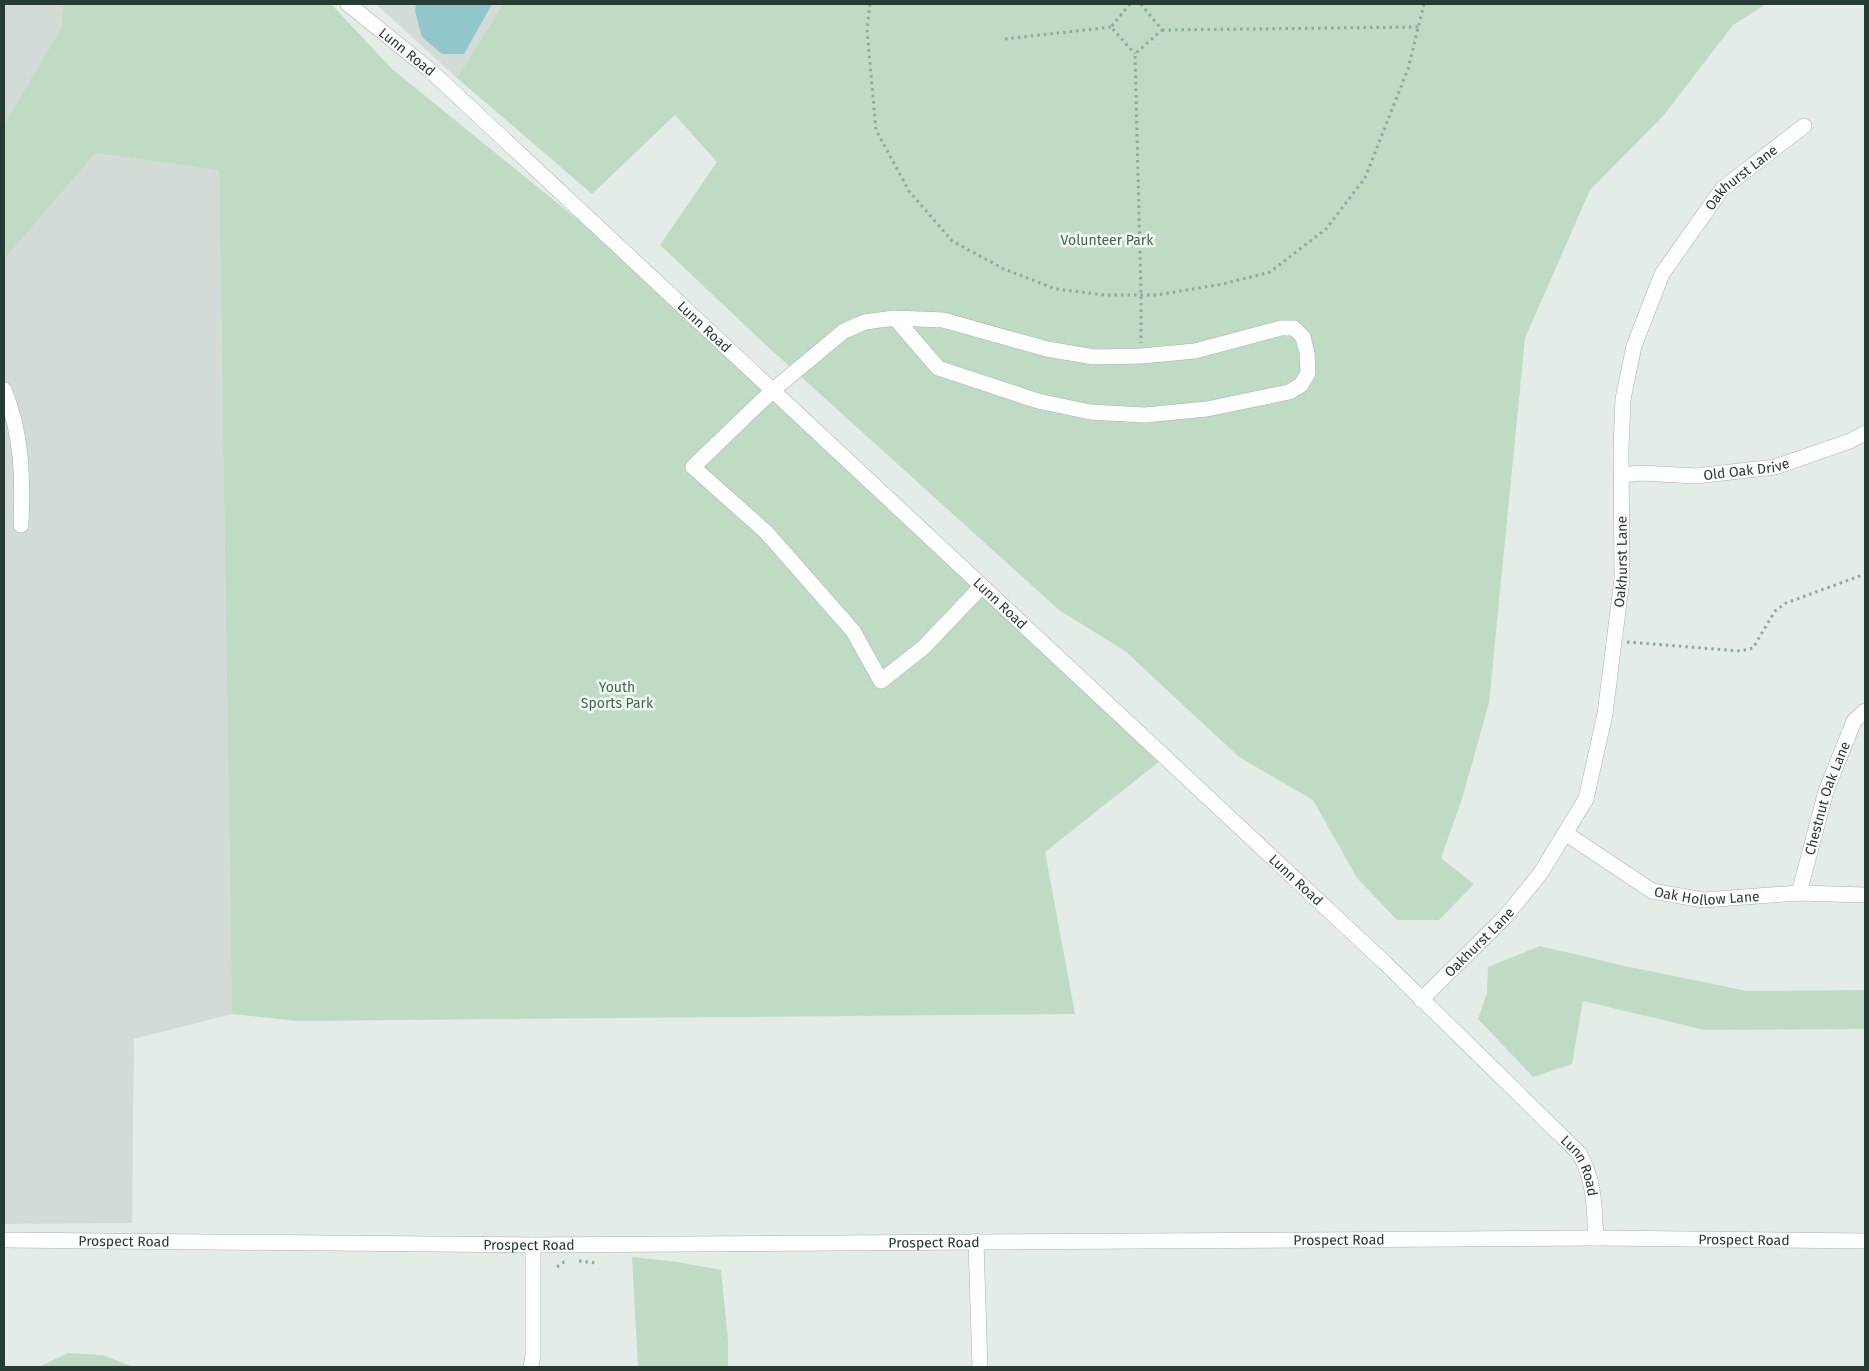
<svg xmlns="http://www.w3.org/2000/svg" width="1869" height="1371" font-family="'Fira Sans',sans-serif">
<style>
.built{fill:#d2dbd6}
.green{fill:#bfdbc4}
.water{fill:#91c6cb}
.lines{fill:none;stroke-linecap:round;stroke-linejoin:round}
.minor-casing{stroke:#a7b3ae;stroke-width:16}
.path{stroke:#87ac9e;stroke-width:3;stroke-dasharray:2.5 4;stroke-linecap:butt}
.minor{stroke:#fff;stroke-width:15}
.labels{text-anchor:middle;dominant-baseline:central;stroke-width:5;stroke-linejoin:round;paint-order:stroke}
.street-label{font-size:14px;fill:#253b34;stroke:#f4f9f6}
.park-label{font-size:14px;fill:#336e46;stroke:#f4f9f6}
</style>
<rect width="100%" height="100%" fill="#e4ece8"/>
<!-- built -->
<g class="built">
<path d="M 4,4 L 225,4 L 96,153 L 219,170 L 232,1014 L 134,1039 L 132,1223 L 4,1224 Z"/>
<path d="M 376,4 L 503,4 L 457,78 Z"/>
</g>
<!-- green -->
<g class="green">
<path d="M 64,4 L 331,4 L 392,69 L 598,236 L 1160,761 L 1045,852 L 1075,1014 L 297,1021 L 232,1014 L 219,170 L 95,153 L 4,259 L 4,125 L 61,29 Z"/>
<path d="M 503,4 L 1766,4 L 1733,25 L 1664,115 L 1590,190 L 1525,338 L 1489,703 L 1462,799 L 1441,858 L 1474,884 L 1439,920 L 1397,920 L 1357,878 L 1313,800 L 1239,757 L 1125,651 L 1059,610 L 767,346 L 660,245 L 717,162 L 675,115 L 592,194 L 457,78 Z"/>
<path d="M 1540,946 L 1625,966 L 1747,991 L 1865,990 L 1865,1029 L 1705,1030 L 1583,1001 L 1572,1064 L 1533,1077 L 1478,1019 L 1487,993 L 1488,967 Z"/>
<path d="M 632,1257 L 677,1262 L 721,1270 L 728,1340 L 728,1367 L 638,1367 Z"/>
<path d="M 68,1353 L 103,1355 L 133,1367 L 39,1367 Z"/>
</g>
<!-- water -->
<path class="water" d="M 416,4 L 492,4 L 464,54 L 442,54 L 422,37 L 415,11 Z"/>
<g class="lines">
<defs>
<g id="minor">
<path id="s1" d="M 348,4 L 431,71 L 1384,962 L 1579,1153 C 1595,1181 1594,1207 1596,1238"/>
<path d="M 895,318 L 938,368 L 1038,401 L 1090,412 L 1145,415 L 1207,409 L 1289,392 L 1301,385 L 1308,373 L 1307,353 L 1303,337 L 1294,328 L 1281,328 L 1195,351 L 1141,356 L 1094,357 L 1047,349 L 943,320 L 895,318 L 865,322 L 844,331 L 773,390 L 693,467 L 766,532 L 853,631 L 881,681 L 924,647 L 982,586"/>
<path d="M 4,390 C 22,433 23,478 21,525"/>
<path id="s2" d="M 1622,475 L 1641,473 L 1696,476 L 1775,467 L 1850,441 L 1865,433"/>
<path id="s3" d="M 1565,833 L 1652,891 L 1703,900 L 1799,893 L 1865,895"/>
<path id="s4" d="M 1799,893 L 1826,791 L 1854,721 L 1865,711"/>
<path id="s5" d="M 1421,1000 L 1505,917 L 1540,874 L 1586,799 L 1605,714 L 1622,579 L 1621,449 L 1623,399 L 1634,346 L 1662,274 L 1722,189 L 1804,126"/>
<path id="s6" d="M 4,1240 L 533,1245 L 1596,1238 L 1865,1241"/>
<path d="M 976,1241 L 980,1367"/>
<path d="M 531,1367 L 533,1355 L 533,1245"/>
</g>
</defs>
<!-- minor casing -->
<use href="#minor" class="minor-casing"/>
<!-- path -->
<g class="path">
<path d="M 870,4 L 867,29 L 876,130 L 909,191 L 952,241 L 1004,269 L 1056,289 L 1104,295 L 1157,295 L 1223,284 L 1270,272 L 1326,229 L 1365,178 L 1408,69 L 1424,4"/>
<path d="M 1130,4 L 1111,27 L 1135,54"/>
<path d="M 1141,4 L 1162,30 L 1135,54 L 1141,295 L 1141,343"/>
<path d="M 1162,30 L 1418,27"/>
<path d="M 1005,39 L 1111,27"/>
<path d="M 1627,642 L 1740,651 L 1753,648 L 1775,611 L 1786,603 L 1865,574"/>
<path d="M 579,1261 L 596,1263"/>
<path d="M 557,1267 L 564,1262 L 568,1262"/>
</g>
<!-- minor -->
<use href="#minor" class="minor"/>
</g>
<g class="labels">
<!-- street labels -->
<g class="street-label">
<text stroke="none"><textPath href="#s1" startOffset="76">Lunn Road</textPath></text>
<text stroke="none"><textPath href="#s5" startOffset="922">Oakhurst Lane</textPath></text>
<text stroke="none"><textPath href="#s1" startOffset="481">Lunn Road</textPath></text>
<text stroke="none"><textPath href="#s2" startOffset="125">Old Oak Drive</textPath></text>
<text stroke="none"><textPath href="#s5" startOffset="502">Oakhurst Lane</textPath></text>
<text stroke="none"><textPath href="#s1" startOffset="886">Lunn Road</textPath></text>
<text stroke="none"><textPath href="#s4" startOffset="99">Chestnut Oak Lane</textPath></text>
<text stroke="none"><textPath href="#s1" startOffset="1291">Lunn Road</textPath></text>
<text stroke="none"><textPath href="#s3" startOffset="160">Oak Hollow Lane</textPath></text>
<text stroke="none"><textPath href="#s5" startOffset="82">Oakhurst Lane</textPath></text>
<text stroke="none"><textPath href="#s1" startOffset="1696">Lunn Road</textPath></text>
<text stroke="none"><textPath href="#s6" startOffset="1335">Prospect Road</textPath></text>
<text stroke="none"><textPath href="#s6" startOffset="1740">Prospect Road</textPath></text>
<text stroke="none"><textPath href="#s6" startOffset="120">Prospect Road</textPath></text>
<text stroke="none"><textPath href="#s6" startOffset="930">Prospect Road</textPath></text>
<text stroke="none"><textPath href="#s6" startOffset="525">Prospect Road</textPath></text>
</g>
<!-- park labels -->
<g class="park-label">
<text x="1107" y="240">Volunteer Park</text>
<text x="617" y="687">Youth<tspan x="617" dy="16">Sports Park</tspan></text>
</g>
</g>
<!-- border -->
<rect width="1869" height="1371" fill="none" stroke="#253b34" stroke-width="10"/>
</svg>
